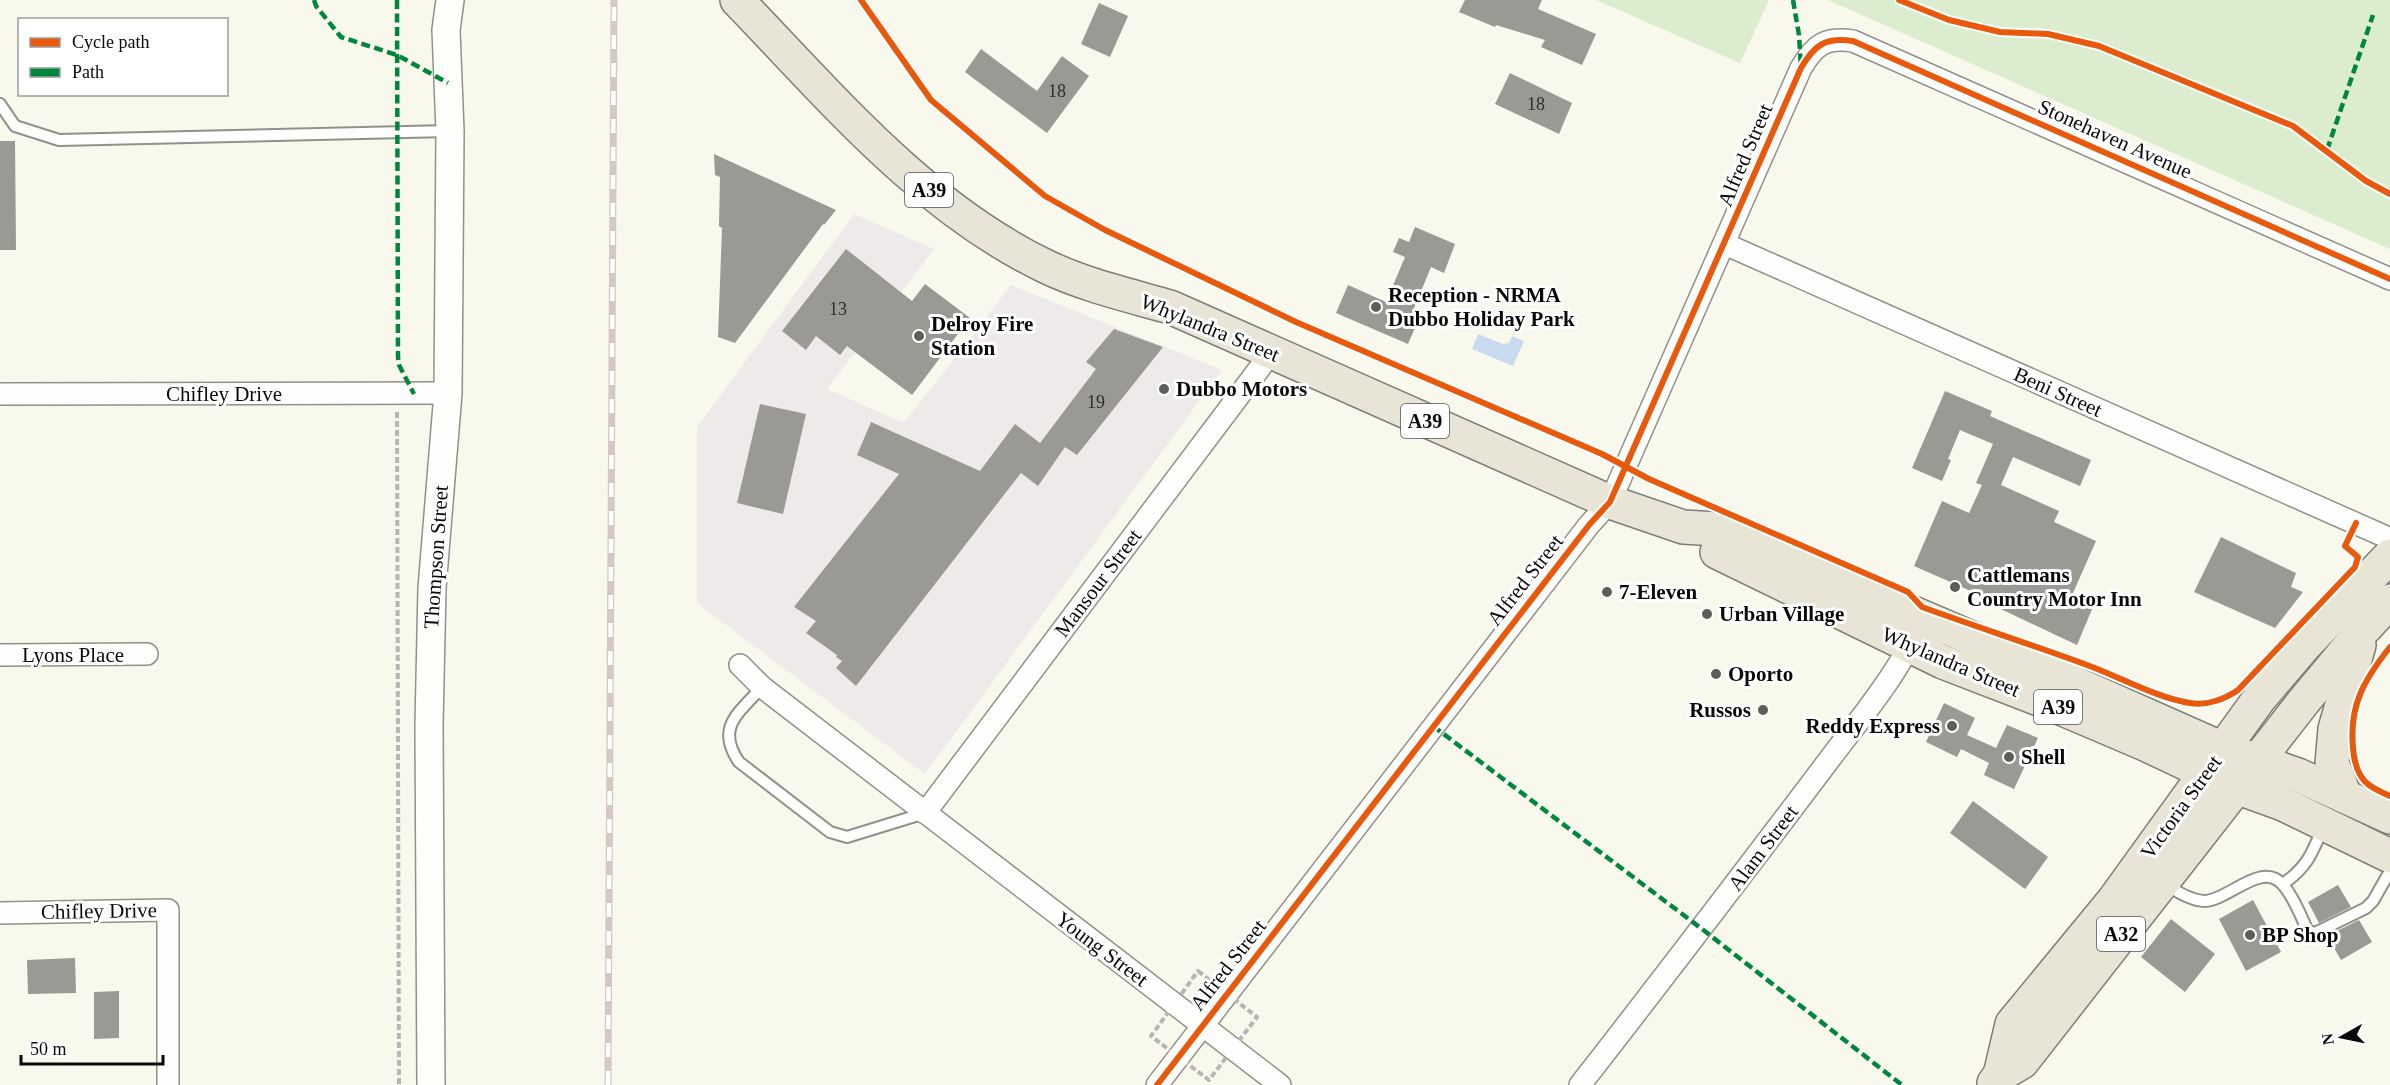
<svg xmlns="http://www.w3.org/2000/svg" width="2390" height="1085" font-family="'Times New Roman',serif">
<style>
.industrial{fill:#efeaea}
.green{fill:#dceccf}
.water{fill:#c8dbee}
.building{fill:#9a9993}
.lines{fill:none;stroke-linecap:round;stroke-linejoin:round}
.service-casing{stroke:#91918c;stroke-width:14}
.minor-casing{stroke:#91918c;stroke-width:24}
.tertiary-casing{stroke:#91918c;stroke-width:30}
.trunk-casing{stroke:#7e7e79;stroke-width:36}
.path{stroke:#b6b6b4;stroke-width:4;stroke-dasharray:6 3;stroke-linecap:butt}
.service{stroke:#fefefc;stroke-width:10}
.minor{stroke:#fefefc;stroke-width:21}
.tertiary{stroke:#fefefc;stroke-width:27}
.trunk{stroke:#e8e4d6;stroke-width:33}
.rail-casing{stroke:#d3c8c4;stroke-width:7}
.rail{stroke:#fff;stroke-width:4.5;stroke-dasharray:14;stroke-linecap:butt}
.quiet{stroke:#00873e;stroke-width:4.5;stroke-dasharray:9 4.5;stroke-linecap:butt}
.cycleway-casing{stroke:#fff;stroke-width:10}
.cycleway{stroke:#e8590c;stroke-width:6}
.poi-dot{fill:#5d5d59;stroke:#fff;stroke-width:2}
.labels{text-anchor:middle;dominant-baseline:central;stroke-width:6;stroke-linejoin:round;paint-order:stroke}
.number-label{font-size:18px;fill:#2d2d2c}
.shield{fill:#fff;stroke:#535353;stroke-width:1.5}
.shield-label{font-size:20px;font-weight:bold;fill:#090909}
.street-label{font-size:21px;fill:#090909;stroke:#fff}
.poi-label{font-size:21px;font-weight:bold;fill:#090909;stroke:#fff;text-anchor:start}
</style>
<rect width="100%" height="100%" fill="#f8f8ed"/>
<!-- industrial -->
<path class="industrial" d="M 854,214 L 934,249 L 827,389 L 904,423 L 1011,285 L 1222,370 L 925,774 L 697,603 L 697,427 Z"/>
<!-- green -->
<g class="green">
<path d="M 1596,0 L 1769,0 L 1740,63 Z"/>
<path d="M 1828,0 L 2390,0 L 2390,249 Z"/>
</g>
<!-- water -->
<path class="water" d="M 1478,334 L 1503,344 L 1509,343 L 1512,336 L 1524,341 L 1513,366 L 1472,349 Z"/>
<!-- building -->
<g class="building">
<path d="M 1465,0 L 1542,0 L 1538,9 L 1596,34 L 1582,65 L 1541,47 L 1545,40 L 1496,25 L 1495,27 L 1459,12 Z"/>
<path d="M 1099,3 L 1128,16 L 1110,57 L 1081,44 Z"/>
<path d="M 981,49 L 1037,91 L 1062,56 L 1089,76 L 1047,133 L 965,72 Z"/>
<path d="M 1510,73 L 1572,103 L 1559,134 L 1495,104 Z"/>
<path d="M 0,141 L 15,141 L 16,250 L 0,250 Z"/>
<path d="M 714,154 L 836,210 L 824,225 L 823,224 L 735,343 L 718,337 L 722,228 L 719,226 L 720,177 L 715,175 Z"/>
<path d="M 1415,227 L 1455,244 L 1444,273 L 1431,267 L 1410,318 L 1418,321 L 1408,344 L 1336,313 L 1348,285 L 1386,302 L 1405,257 L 1393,252 L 1399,238 L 1409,242 Z"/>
<path d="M 846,249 L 912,301 L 925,284 L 970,318 L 912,395 L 847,346 L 840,355 L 816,336 L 806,350 L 782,331 Z"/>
<path d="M 1114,329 L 1163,347 L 1077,455 L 1065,447 L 1038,486 L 1021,473 L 856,686 L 836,668 L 842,661 L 836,657 L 837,655 L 806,633 L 816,621 L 794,607 L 899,474 L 857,455 L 871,422 L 980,471 L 1015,424 L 1040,443 L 1096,369 L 1086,362 Z"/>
<path d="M 1945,391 L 1992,411 L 1990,416 L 2091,460 L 2080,486 L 2013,457 L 2001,485 L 2059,511 L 2054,522 L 2096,541 L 2073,593 L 2095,602 L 2077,645 L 1988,603 L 1989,599 L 1914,566 L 1942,501 L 1969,513 L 1982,485 L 1976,483 L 1993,444 L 1960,430 L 1948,459 L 1951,460 L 1942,481 L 1912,468 Z"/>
<path d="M 760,404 L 806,414 L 783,514 L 737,503 Z"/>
<path d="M 2221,537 L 2296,573 L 2291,587 L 2303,592 L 2275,628 L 2194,592 Z"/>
<path d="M 1944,703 L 1975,718 L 1967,735 L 1996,748 L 2007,725 L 2038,738 L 2014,789 L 1984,775 L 1989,763 L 1961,749 L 1957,757 L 1926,742 Z"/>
<path d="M 1973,801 L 2048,857 L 2025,889 L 1950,833 Z"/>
<path d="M 2338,885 L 2351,907 L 2319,923 L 2308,902 Z"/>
<path d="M 2253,900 L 2281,952 L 2246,971 L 2219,919 Z"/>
<path d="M 2171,919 L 2215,954 L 2185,992 L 2141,957 Z"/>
<path d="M 2359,920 L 2372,942 L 2341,960 L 2327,936 Z"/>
<path d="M 75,958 L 76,993 L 28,994 L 27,960 Z"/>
<path d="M 119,991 L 119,1038 L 94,1039 L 94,992 Z"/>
</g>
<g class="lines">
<defs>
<g id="service">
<path d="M 0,104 L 15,126 L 59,140 L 449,131"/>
<path d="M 762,687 C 739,713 715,727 739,762 L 830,832 L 847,837 L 925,813"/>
<path d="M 2283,884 C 2307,867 2312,854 2323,827"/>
<path d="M 2166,885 C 2178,892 2192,901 2205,901 C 2229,900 2262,860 2283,885 C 2294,897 2301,917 2308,931 L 2315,933 L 2366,908 L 2373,901 L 2390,871"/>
</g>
<g id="minor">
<path d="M 1725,244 L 2384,536 L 2390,541"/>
<path d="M 0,394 L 448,393"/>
<path d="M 0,655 L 147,654"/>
<path d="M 740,665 L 762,687 L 1280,1085"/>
<path d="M 925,813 L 1271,353"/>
<path d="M 0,913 L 168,910 L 168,1085"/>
<path d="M 1157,1085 L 1589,525 L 1610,502 L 1801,68 C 1815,44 1826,37 1853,41 L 2390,279"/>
<path d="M 1580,1085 C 1665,976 1749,866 1832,756 C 1850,732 1909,660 1912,635"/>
</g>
<path id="tertiary" d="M 431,1085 L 429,725 L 432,588 L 448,393 L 450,131 L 446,30 L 450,0"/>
<g id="trunk">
<path d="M 737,0 C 831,97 921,206 1045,266 C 1084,285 1128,295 1170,307 L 1610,502 L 1683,527 L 1717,529 L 1995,648 L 2223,749 L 2298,775 L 2390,817"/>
<path d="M 1717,552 L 1943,662 L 2044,701 L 2145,744 L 2236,787 L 2283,804 L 2390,856"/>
<path d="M 2345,796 L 2332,763 L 2335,729 L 2359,645"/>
<path d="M 2000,1075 L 2012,1024 L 2114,900 L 2259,699 L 2305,645 L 2390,556"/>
<path d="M 1994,1083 L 2000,1075 L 2022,1062 L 2304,701 L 2364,629 L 2390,601"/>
</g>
</defs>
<!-- service casing -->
<use href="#service" class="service-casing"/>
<!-- minor casing -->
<use href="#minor" class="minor-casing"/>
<!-- tertiary casing -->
<use href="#tertiary" class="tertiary-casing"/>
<!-- trunk casing -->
<use href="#trunk" class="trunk-casing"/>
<!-- path -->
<g class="path">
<path d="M 861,0 L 931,100 L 1045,196 L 1105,230 L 1296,322 L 1609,458"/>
<path d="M 397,412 L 399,1085"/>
<path d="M 1642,475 L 1698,501"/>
<path d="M 2348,538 L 2345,546 L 2358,557"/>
<path d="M 2182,701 L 2193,704 L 2228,697"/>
<path d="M 1198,971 L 1257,1017 L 1209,1080 L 1151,1036 Z"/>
</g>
<!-- service -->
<use href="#service" class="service"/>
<!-- minor -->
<use href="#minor" class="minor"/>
<!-- tertiary -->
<use href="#tertiary" class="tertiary"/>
<!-- trunk -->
<use href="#trunk" class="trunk"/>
<defs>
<path id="rail" d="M 608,1085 L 614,0"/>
</defs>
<!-- rail casing -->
<use href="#rail" class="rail-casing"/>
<!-- rail -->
<use href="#rail" class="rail"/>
<!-- quiet -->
<g class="quiet">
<path d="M 314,0 L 316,6 L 341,37 L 397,55 L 448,83"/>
<path d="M 397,0 L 398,357 L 399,365 L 414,394"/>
<path d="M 1793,0 L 1799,35 L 1801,68"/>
<path d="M 2327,150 L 2373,15"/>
<path d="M 1433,726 L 1702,929 L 1902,1085"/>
</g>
<defs>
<g id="cycleway">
<path d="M 861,0 L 931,100 L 1045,196 L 1105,230 L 1296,322 L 1602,454 L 1649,479 L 1908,592 L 1922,607 C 1977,627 2033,645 2087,665 C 2120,677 2157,698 2190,703 C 2207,706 2225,699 2238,690 L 2355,567 L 2358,557 L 2345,546 L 2356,523"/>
<path d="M 1899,0 L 1949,20 L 2000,32 L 2048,34 L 2099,46 L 2293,126 L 2366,181 L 2390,194"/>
<path d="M 2390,647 C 2364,680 2349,705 2353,748 C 2354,761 2358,777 2369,785 C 2376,790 2383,793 2390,796"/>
<path d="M 1157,1085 L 1589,525 L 1610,502 L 1801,68 C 1815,44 1826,37 1853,41 L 2390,279"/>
</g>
</defs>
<!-- cycleway casing -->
<use href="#cycleway" class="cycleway-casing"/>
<!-- cycleway -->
<use href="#cycleway" class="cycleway"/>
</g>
<!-- markers -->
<g class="poi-dot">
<circle cx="1376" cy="307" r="6"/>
<circle cx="919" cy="336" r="6"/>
<circle cx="1164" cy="389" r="6"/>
<circle cx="1955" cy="587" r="6"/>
<circle cx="1607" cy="592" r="6"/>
<circle cx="1707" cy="614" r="6"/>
<circle cx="1716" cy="674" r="6"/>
<circle cx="1763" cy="710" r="6"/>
<circle cx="1952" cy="726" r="6"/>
<circle cx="2009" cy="757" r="6"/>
<circle cx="2250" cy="935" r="6"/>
</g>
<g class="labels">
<!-- number labels -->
<g class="number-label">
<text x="1057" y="91">18</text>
<text x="1536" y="104">18</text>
<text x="838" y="309">13</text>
<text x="1096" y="402">19</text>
</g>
<!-- shield labels -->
<g class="shield">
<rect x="905" y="173" width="48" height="34" rx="4.5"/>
<rect x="1401" y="404" width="48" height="34" rx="4.5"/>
<rect x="2034" y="690" width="48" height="34" rx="4.5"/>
<rect x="2097" y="917" width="48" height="34" rx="4.5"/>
</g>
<g class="shield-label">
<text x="929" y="190">A39</text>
<text x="1425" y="421">A39</text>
<text x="2058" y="707">A39</text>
<text x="2121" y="934">A32</text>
</g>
<!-- street labels -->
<g class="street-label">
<text transform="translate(2115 139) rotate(24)">Stonehaven Avenue</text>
<text transform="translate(1745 155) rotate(-67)">Alfred Street</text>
<text transform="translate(1210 328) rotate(22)">Whylandra Street</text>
<text transform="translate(2058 392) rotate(24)">Beni Street</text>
<text x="224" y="394">Chifley Drive</text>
<text transform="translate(436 557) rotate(-86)">Thompson Street</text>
<text transform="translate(1525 580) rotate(-52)">Alfred Street</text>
<text transform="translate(1098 583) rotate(-53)">Mansour Street</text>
<text x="73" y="655">Lyons Place</text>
<text transform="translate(1951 662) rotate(23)">Whylandra Street</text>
<text transform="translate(2181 807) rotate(-54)">Victoria Street</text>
<text transform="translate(1763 848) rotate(-53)">Alam Street</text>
<text transform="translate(99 911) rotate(-1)">Chifley Drive</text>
<text transform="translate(1102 949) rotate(37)">Young Street</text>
<text transform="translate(1228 965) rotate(-52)">Alfred Street</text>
</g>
<!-- poi labels -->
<g class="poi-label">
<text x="1388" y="295">Reception - NRMA<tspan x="1388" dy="24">Dubbo Holiday Park</tspan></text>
<text x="931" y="324">Delroy Fire<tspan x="931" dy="24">Station</tspan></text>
<text x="1176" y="389">Dubbo Motors</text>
<text x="1967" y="575">Cattlemans<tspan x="1967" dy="24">Country Motor Inn</tspan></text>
<text x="1619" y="592">7-Eleven</text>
<text x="1719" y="614">Urban Village</text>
<text x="1728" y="674">Oporto</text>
<text x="1751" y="710" text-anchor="end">Russos</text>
<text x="1940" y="726" text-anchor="end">Reddy Express</text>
<text x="2021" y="757">Shell</text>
<text x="2262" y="935">BP Shop</text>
</g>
</g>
<!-- legend -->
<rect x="18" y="18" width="210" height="78" fill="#ffffff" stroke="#9d9d9d" stroke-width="1.5"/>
<rect x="30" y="38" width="30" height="9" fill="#e8590c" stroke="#9d9d9d" stroke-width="1.5"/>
<text x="72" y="48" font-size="18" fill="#090909">Cycle path</text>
<rect x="30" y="68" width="30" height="9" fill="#00873e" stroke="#9d9d9d" stroke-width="1.5"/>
<text x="72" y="78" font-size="18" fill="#090909">Path</text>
<!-- north arrow -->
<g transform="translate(2342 1037) rotate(261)" stroke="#ffffff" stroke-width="4.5" paint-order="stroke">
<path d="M0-4.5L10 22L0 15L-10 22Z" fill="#090909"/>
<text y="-9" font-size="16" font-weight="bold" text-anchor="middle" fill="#090909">N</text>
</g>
<!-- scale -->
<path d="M21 1055v9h142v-9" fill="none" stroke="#090909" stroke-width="3"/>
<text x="30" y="1055" font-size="18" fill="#090909" stroke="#ffffff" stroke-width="4.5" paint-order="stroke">50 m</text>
</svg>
